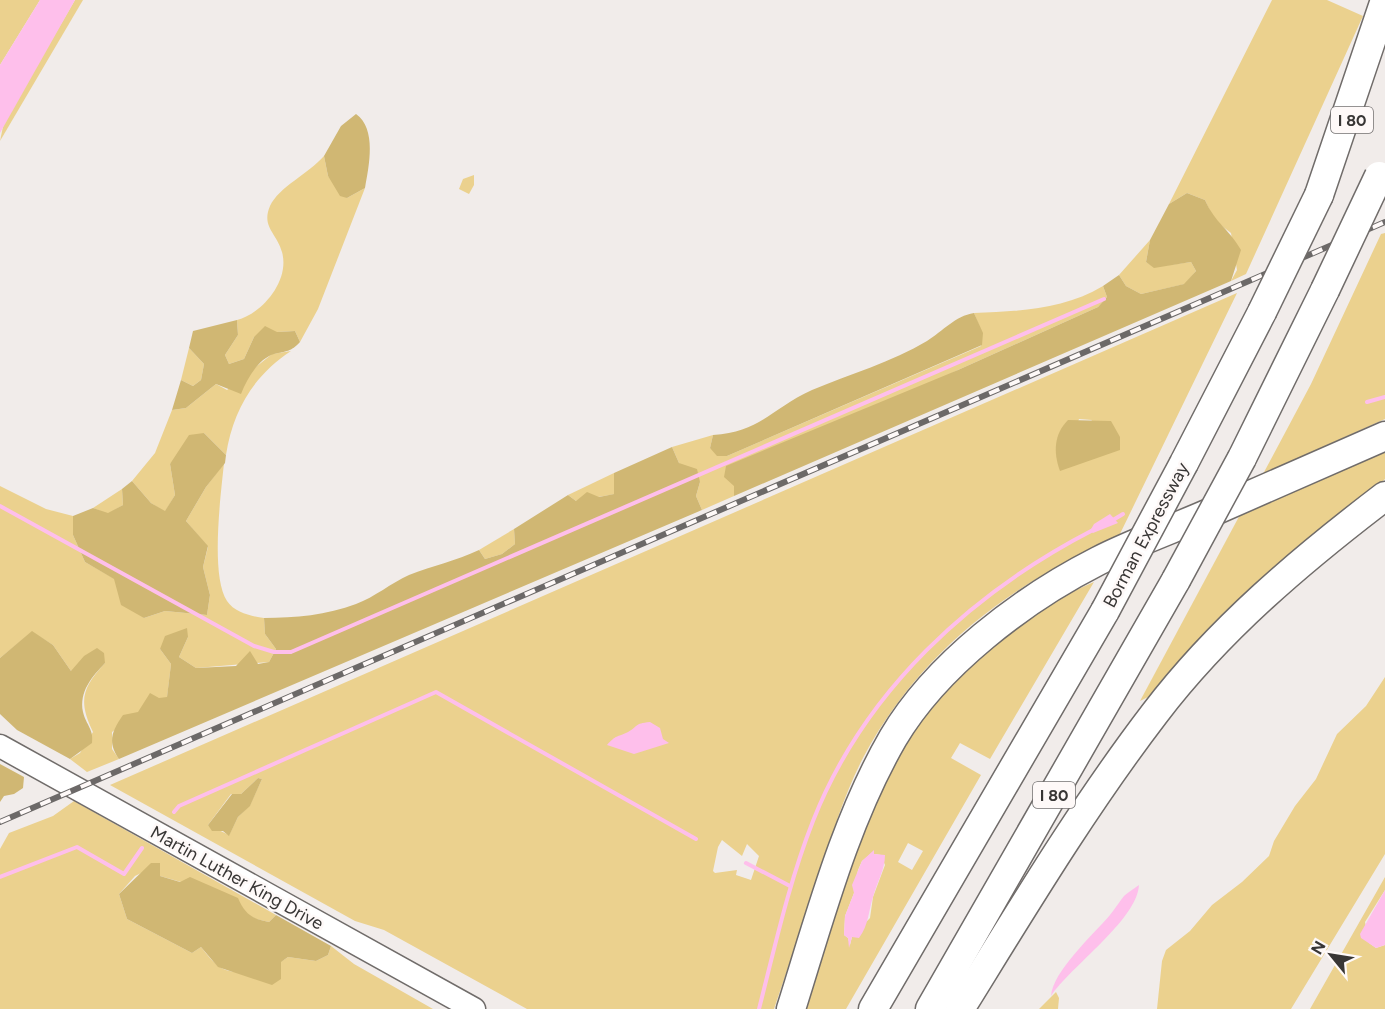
<svg xmlns="http://www.w3.org/2000/svg" width="1385" height="1009" font-family="Figtree,sans-serif">
<style>
.green{fill:#ebd18e;fill-rule:evenodd}
.forest{fill:#d0b773}
.water{fill:#febfeb}
.lines{fill:none;stroke-linecap:round;stroke-linejoin:round}
.stream{stroke:#febfeb;stroke-width:4}
.secondary-casing{stroke:#706c6a;stroke-width:25}
.highway-casing{stroke:#706c6a;stroke-width:31}
.secondary{stroke:#fff;stroke-width:22}
.highway{stroke:#fff;stroke-width:28}
.rail-casing{stroke:#6c6968;stroke-width:6}
.rail{stroke:#fef9f8;stroke-width:4;stroke-dasharray:11;stroke-linecap:butt}
.highway-bridge-casing{stroke:#706c6a;stroke-width:31;stroke-linecap:butt}
.highway-bridge{stroke:#fff;stroke-width:28}
.labels{text-anchor:middle;dominant-baseline:central;stroke-width:5;stroke-linejoin:round;paint-order:stroke}
.shield{fill:#fef9f8;stroke:#737070;stroke-width:1.5}
.shield-label{font-size:16px;font-weight:bold;fill:#383635}
.street-label{font-size:18px;fill:#383635;stroke:#fef9f8}
</style>
<rect width="100%" height="100%" fill="#f1ecea"/>
<!-- green -->
<g class="green">
<path d="M 0,0 L 40,0 L 0,65 Z"/>
<path d="M 75,0 L 83,0 L 0,141 L 4,122 Z"/>
<path d="M 1272,0 L 1327,0 L 1363,16 L 1246,274 L 1231,281 L 1237,270 L 1231,233 L 1214,220 L 1205,200 L 1187,193 L 1169,204 Z"/>
<path d="M 324,156 L 328,176 L 347,198 L 365,188 L 318,309 L 300,342 L 295,331 L 277,332 L 254,337 L 244,359 L 229,364 L 225,355 L 238,335 L 237,320 C 263,313 290,280 282,252 C 277,233 261,227 270,206 C 279,187 308,174 324,156 Z"/>
<path d="M 474,175 L 474,185 L 469,194 L 459,189 L 463,179 Z"/>
<path d="M 1385,233 L 1385,419 L 1263,474 L 1311,384 L 1381,234 Z"/>
<path d="M 1150,240 L 1146,262 L 1154,267 L 1191,262 L 1196,271 L 1185,284 L 1141,294 L 1126,286 L 1119,275 Z"/>
<path d="M 1103,286 L 1107,297 L 1098,307 L 958,370 L 734,486 L 734,496 L 702,510 L 696,496 L 700,482 L 679,463 L 672,447 L 713,435 L 710,448 L 727,456 L 981,346 L 982,333 L 974,313 C 1019,311 1063,310 1103,286 Z"/>
<path d="M 1237,293 L 1118,538 C 1011,582 919,653 864,756 C 844,794 832,835 819,875 C 804,920 789,964 774,1009 L 527,1009 L 384,930 L 355,921 L 110,785 ZM 1079,419 L 1092,420 L 1060,470 ZM 258,778 L 262,779 L 250,805 L 238,817 L 229,835 L 208,825 L 231,794 L 241,794 ZM 722,840 L 742,856 L 747,844 L 759,856 L 751,880 L 736,875 L 737,870 L 715,873 L 713,871 L 718,847 Z"/>
<path d="M 189,348 L 204,364 L 201,380 L 193,386 L 181,380 Z"/>
<path d="M 291,351 C 253,376 233,411 226,455 L 204,433 L 170,464 L 175,495 L 165,512 L 151,503 L 132,481 L 155,453 L 172,410 L 186,408 L 216,384 L 227,390 L 272,354 Z"/>
<path d="M 1385,449 L 1385,479 L 1152,695 L 1140,701 L 1242,511 Z"/>
<path d="M 224,463 C 221,494 210,575 227,601 C 235,613 251,616 264,618 L 265,634 L 276,649 L 269,662 L 196,668 L 179,657 L 188,637 L 160,649 L 171,664 L 167,698 L 159,698 L 112,732 L 112,749 L 119,759 L 87,772 L 70,759 L 80,753 L 93,732 C 78,701 82,688 105,663 L 71,671 L 53,645 L 32,632 L 0,658 L 0,486 L 46,509 L 73,516 L 73,535 L 85,562 L 115,579 L 144,618 L 165,611 L 207,615 L 210,595 L 203,567 L 208,547 L 186,521 L 206,487 Z"/>
<path d="M 614,473 L 615,494 L 576,501 L 568,495 Z"/>
<path d="M 122,489 L 123,505 L 108,514 L 93,508 Z"/>
<path d="M 514,529 L 515,544 L 502,554 L 485,559 L 479,550 Z"/>
<path d="M 1094,582 L 990,759 L 960,743 L 951,758 L 981,775 L 846,1009 L 802,1009 C 827,936 847,860 879,790 C 921,699 1002,621 1094,582 ZM 908,843 L 923,851 L 912,870 L 898,862 ZM 874,851 L 874,854 L 881,855 L 885,865 L 873,897 L 870,918 L 852,937 L 850,945 L 848,938 L 844,935 L 845,916 L 854,893 L 858,870 L 862,861 Z"/>
<path d="M 1385,677 L 1385,854 L 1291,1009 L 1157,1009 L 1162,961 L 1166,950 L 1190,931 L 1212,905 L 1242,882 L 1269,856 L 1274,841 L 1295,806 L 1316,779 L 1337,734 L 1366,706 Z"/>
<path d="M 74,801 L 276,915 L 269,922 L 256,919 L 181,882 L 160,876 L 160,864 L 135,876 L 119,894 L 127,919 L 192,953 L 201,947 C 206,953 211,960 217,965 C 234,980 272,969 288,957 L 316,961 L 328,955 L 331,946 L 354,964 L 433,1009 L 0,1009 L 0,849 L 9,833 L 53,816 Z"/>
<path d="M 1385,877 L 1385,890 L 1365,922 L 1369,943 L 1376,948 L 1385,945 L 1385,1009 L 1310,1009 Z"/>
<path d="M 1056,992 L 1059,998 L 1058,1009 L 1039,1009 Z"/>
</g>
<!-- forest -->
<g class="forest">
<path d="M 356,114 C 377,129 369,166 365,188 L 347,198 L 340,196 L 328,176 L 324,156 L 341,126 Z"/>
<path d="M 1187,193 L 1205,200 C 1215,223 1229,229 1241,250 L 1231,281 L 734,496 L 734,486 L 724,477 L 726,466 L 958,370 L 1098,307 L 1107,297 L 1103,286 L 1119,275 L 1126,286 L 1141,294 L 1184,284 L 1196,271 L 1191,262 L 1154,268 L 1146,262 L 1150,240 L 1169,204 Z"/>
<path d="M 974,313 L 983,333 L 982,345 L 727,456 L 717,456 L 710,448 L 713,435 C 761,432 772,408 812,390 C 850,374 892,362 927,341 C 943,331 955,316 974,313 Z"/>
<path d="M 237,320 L 238,335 L 225,355 L 229,364 L 244,359 L 254,337 L 265,326 L 277,332 L 295,331 L 300,342 C 291,352 286,351 274,354 C 258,359 247,379 241,394 L 216,384 L 186,408 L 172,410 L 181,380 L 193,386 L 201,380 L 204,364 L 189,348 L 193,331 Z"/>
<path d="M 1068,420 L 1111,421 L 1120,437 L 1120,450 L 1060,471 C 1053,452 1054,434 1068,420 Z"/>
<path d="M 204,433 L 226,455 L 225,463 L 206,487 L 186,521 L 208,546 L 203,567 L 210,595 L 207,615 L 165,611 L 144,618 L 121,605 L 114,579 L 85,562 L 73,535 L 73,516 L 93,508 L 108,513 L 123,505 L 122,489 L 132,481 L 151,503 L 165,511 L 175,495 L 170,464 L 189,435 Z"/>
<path d="M 672,447 L 679,463 L 697,469 L 700,482 L 696,496 L 702,510 L 119,759 C 107,742 112,731 123,715 L 138,712 L 150,693 L 159,698 L 167,697 L 171,664 L 160,649 L 165,636 L 187,628 L 188,637 L 179,657 L 196,668 L 236,666 L 250,651 L 258,664 L 269,662 L 276,649 L 265,634 L 264,618 C 295,618 327,615 356,604 C 375,597 391,583 409,575 C 432,566 456,561 479,550 L 485,559 L 502,554 L 515,544 L 514,529 L 568,495 L 576,501 L 587,492 L 599,497 L 614,494 L 614,473 Z"/>
<path d="M 32,631 L 53,645 L 71,671 L 84,656 L 97,648 L 104,653 L 105,663 C 92,677 79,691 83,712 C 86,725 94,729 92,743 L 70,759 L 17,730 L 0,714 L 0,658 Z"/>
<path d="M 0,764 L 24,777 L 23,788 L 14,794 L 4,796 L 0,802 Z"/>
<path d="M 258,778 L 262,779 L 250,806 L 238,817 L 229,836 L 223,831 L 212,831 L 208,825 L 232,794 L 241,794 Z"/>
<path d="M 151,863 L 160,863 L 160,876 L 180,882 L 190,877 L 238,898 C 245,914 252,919 269,922 L 276,915 L 331,946 L 328,955 L 316,961 L 288,957 L 281,962 L 281,979 L 272,985 L 218,967 L 201,947 L 192,953 L 127,919 L 119,894 Z"/>
</g>
<!-- water -->
<g class="water">
<path d="M 40,0 L 75,0 L 0,133 L 0,65 Z"/>
<path d="M 1110,514 L 1118,523 L 1093,533 L 1090,531 L 1094,524 Z"/>
<path d="M 650,722 L 660,728 L 663,739 L 669,743 L 634,754 L 607,745 C 617,734 616,738 628,732 C 640,725 633,724 650,722 Z"/>
<path d="M 874,850 L 874,854 L 885,855 C 885,870 877,882 873,897 C 868,913 869,924 859,938 L 852,937 L 849,948 L 848,938 L 844,935 L 845,916 L 854,893 L 852,885 L 862,861 Z"/>
<path d="M 1139,885 C 1137,920 1070,967 1051,996 C 1053,971 1093,935 1110,915 C 1115,909 1119,902 1124,896 C 1128,892 1134,889 1139,885 Z"/>
<path d="M 1385,890 L 1385,945 L 1376,948 L 1361,938 L 1360,934 Z"/>
</g>
<g class="lines">
<!-- stream -->
<g class="stream">
<path d="M 1367,402 L 1385,397"/>
<path d="M 0,506 L 254,646 L 274,652 L 291,652 L 1104,299"/>
<path d="M 1113,520 L 1123,514"/>
<path d="M 174,812 L 179,806 L 436,692 L 696,839"/>
<path d="M 746,863 L 790,886"/>
<path d="M 0,877 L 77,847 L 124,874 L 142,848"/>
<path d="M 759,1009 C 775,946 789,882 813,821 C 864,691 971,593 1093,530"/>
</g>
<defs>
<path id="secondary" d="M 0,746 L 474,1009"/>
<g id="highway">
<path d="M 1319,195 L 1385,0"/>
<path d="M 1242,458 L 1325,290"/>
<path d="M 1184,463 L 1262,312"/>
<path d="M 791,1009 C 820,917 845,821 893,738 C 936,665 1023,599 1098,561 C 1135,542 1176,528 1214,511 C 1271,486 1328,461 1385,436"/>
<path d="M 873,1009 L 1105,611"/>
<path d="M 930,1009 L 1176,580"/>
<path d="M 960,1009 C 1022,909 1083,807 1155,713 C 1219,629 1301,560 1385,496"/>
</g>
</defs>
<!-- secondary casing -->
<use href="#secondary" class="secondary-casing"/>
<!-- highway casing -->
<use href="#highway" class="highway-casing"/>
<!-- secondary -->
<use href="#secondary" class="secondary"/>
<!-- highway -->
<use href="#highway" class="highway"/>
<defs>
<path id="rail" d="M 0,822 L 1385,222"/>
</defs>
<!-- rail casing -->
<use href="#rail" class="rail-casing"/>
<!-- rail -->
<use href="#rail" class="rail"/>
<defs>
<g id="highway-bridge">
<path d="M 1325,290 L 1379,176"/>
<path d="M 1262,312 L 1319,195"/>
<path d="M 1176,580 L 1242,458"/>
<path d="M 1105,611 L 1184,463"/>
</g>
</defs>
<!-- highway-bridge casing -->
<use href="#highway-bridge" class="highway-bridge-casing"/>
<!-- highway-bridge -->
<use href="#highway-bridge" class="highway-bridge"/>
</g>
<g class="labels">
<!-- shield labels -->
<g class="shield">
<rect x="1331" y="107" width="42" height="26" rx="4.5"/>
<rect x="1033" y="782" width="42" height="26" rx="4.5"/>
</g>
<g class="shield-label">
<text x="1352" y="120">I 80</text>
<text x="1054" y="795">I 80</text>
</g>
<!-- street labels -->
<g class="street-label">
<text transform="translate(1146 535) rotate(-62)">Borman Expressway</text>
<text transform="translate(237 878) rotate(29)">Martin Luther King Drive</text>
</g>
</g>
<!-- north arrow -->
<g transform="translate(1331 955) rotate(300)" stroke="#fef9f8" stroke-width="4.5" paint-order="stroke">
<path d="M0-4.5L10 22L0 15L-10 22Z" fill="#383635"/>
<text y="-9" font-size="16" font-weight="bold" text-anchor="middle" fill="#383635">N</text>
</g>
</svg>
